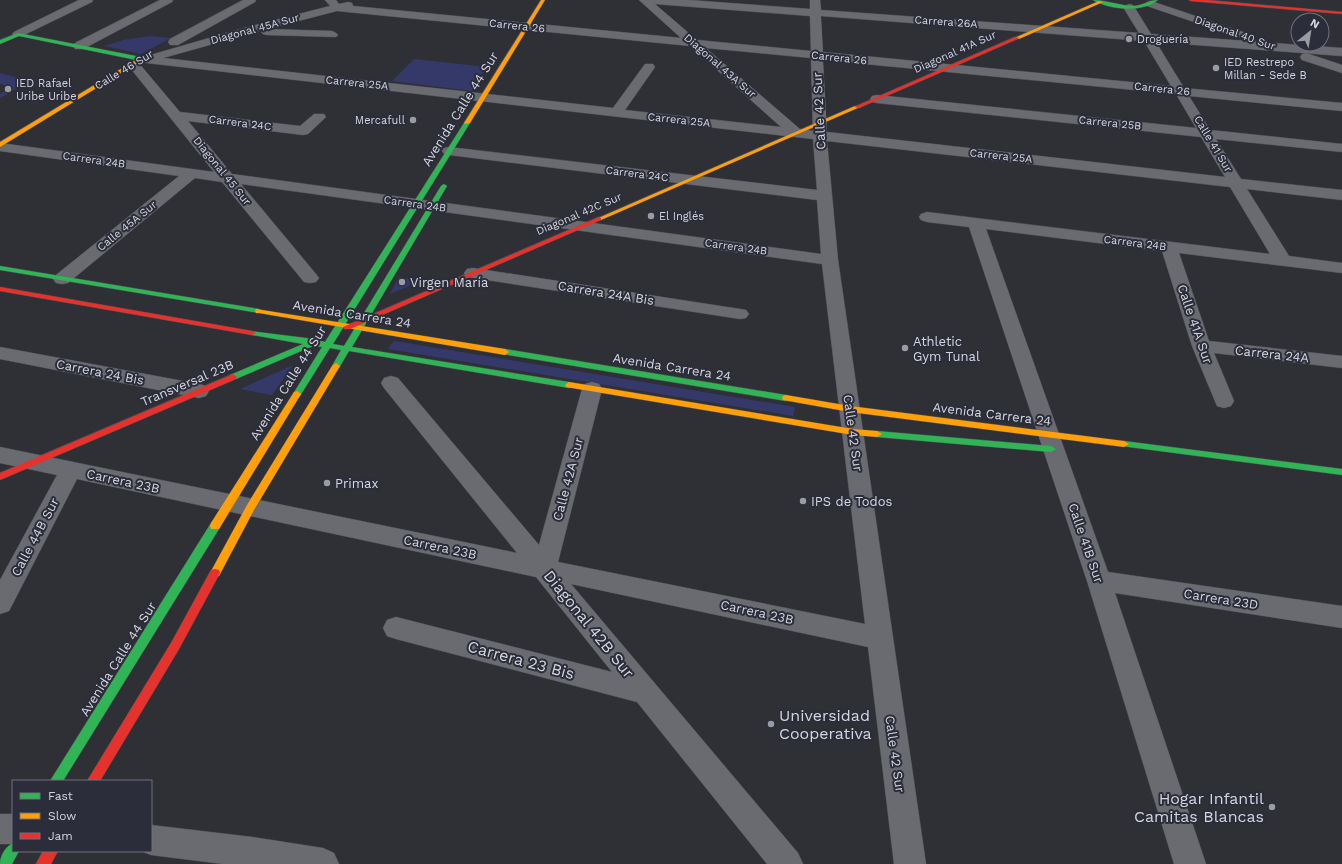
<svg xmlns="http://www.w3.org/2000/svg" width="1342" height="864" font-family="'Work Sans',sans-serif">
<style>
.green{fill:#35396a}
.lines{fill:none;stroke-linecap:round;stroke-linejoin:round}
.street-casing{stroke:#4d4e54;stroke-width:1}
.fast-casing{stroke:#4d4e54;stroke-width:1}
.slow-casing{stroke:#4d4e54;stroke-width:1}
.jam-casing{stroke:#4d4e54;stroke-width:1}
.street{fill:#6a6b70;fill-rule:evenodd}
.fast{fill:#30b455;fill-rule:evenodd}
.slow{fill:#ff9f0a;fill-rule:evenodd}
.jam{fill:#e5322d;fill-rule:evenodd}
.poi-dot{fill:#9a9ca3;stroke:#2b2d3a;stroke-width:1.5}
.labels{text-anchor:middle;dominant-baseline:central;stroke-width:4;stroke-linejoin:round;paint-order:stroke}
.far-street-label{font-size:11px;fill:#d4d6de;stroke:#2b2d3a}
.far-poi-label{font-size:11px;fill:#d4d6de;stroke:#2b2d3a;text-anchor:start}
.street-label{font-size:13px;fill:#d4d6de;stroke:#2b2d3a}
.poi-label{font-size:13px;fill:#d4d6de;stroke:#2b2d3a;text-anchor:start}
.near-street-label{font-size:16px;fill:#d4d6de;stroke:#2b2d3a}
.near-poi-label{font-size:16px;fill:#d4d6de;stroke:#2b2d3a;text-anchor:start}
</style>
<rect width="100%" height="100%" fill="#2e3036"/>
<!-- green -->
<g class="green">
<path d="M 150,36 L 171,38 L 141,54 L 105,46 L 123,40 Z"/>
<path d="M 414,59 L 487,67 L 472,91 L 392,81 Z"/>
<path d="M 0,73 L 31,81 L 0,98 L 0,94 L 11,87 L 0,84 Z"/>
<path d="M 399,277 L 421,281 L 390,294 Z"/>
<path d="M 394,341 L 795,407 L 793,416 L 388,349 Z"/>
<path d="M 293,365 L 272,395 L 240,389 Z"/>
</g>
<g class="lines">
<defs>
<g id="street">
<path d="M 79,0 L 93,0 L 92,2 L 22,36 L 14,36 L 12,34 L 14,32 Z"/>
<path d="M 160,0 L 173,0 L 172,2 L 83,49 L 75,49 L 73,46 L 75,43 Z"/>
<path d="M 243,0 L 256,0 L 255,2 L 178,45 L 170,45 L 168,42 L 170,39 Z"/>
<path d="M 325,0 L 336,0 L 339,4 L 348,2 L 352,3 L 353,6 L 681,38 L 639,0 L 689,0 L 810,9 L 810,0 L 820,0 L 821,10 L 1139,33 L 1123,7 L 1129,4 L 1133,5 L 1151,34 L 1342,48 L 1342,56 L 1156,42 L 1184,88 L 1342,103 L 1342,111 L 1189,96 L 1210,130 L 1342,144 L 1342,152 L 1216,139 L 1241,179 L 1342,190 L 1342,200 L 1247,189 L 1289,256 L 1342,263 L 1342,273 L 1179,253 L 1209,341 L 1342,356 L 1342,368 L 1214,353 L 1234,401 L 1231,406 L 1224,408 L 1217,406 L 1192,346 L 1162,251 L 986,229 L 1108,572 L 1342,606 L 1342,628 L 1115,593 L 1206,864 L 1174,864 L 1087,581 L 969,227 L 927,222 L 921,220 L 919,217 L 921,214 L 927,212 L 1270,254 L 1230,187 L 827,141 L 838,260 L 926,864 L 894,864 L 868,647 L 571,584 L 798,853 L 803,864 L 767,864 L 637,702 L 396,639 L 387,636 L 383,628 L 387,620 L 396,617 L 612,672 L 536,577 L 77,479 L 9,611 L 0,614 L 0,580 L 57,475 L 0,463 L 0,447 L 517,553 L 384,388 L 381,383 L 384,378 L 391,376 L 398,378 L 539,545 L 582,389 L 585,384 L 592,382 L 599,384 L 602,389 L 558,562 L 865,624 L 822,264 L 241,184 L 316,274 L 319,278 L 316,282 L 310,283 L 304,282 L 222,182 L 195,178 L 68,283 L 62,284 L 56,283 L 53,279 L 56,275 L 179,176 L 0,151 L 0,143 L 214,172 L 127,64 L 129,61 L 136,61 L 135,59 L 137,56 L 147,56 L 240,29 L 330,6 ZM 655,4 L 810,16 L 811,51 L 697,40 ZM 337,11 L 690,46 L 781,127 L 625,110 L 655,67 L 653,64 L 645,64 L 613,108 L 163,58 L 263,30 L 261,32 L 263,34 L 267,35 L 336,37 L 338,35 L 336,33 L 332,31 L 268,29 ZM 821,16 L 1144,41 L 1171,86 L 823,52 ZM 706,48 L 811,58 L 813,131 L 800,129 ZM 823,60 L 1176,94 L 1196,128 L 877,95 L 872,96 L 870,99 L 872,102 L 877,103 L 1201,137 L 1225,177 L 827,132 ZM 138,62 L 813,139 L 817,190 L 449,147 L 444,148 L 442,151 L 444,154 L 449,155 L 817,200 L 821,254 L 232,174 L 188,121 L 303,135 L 308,134 L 326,117 L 324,114 L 314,114 L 300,126 L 180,112 Z"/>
<path d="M 1151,1 L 1252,35 L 1254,37 L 1252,39 L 1244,39 L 1147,6 L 1146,4 L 1147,2 Z"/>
<path d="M 1306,53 L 1342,65 L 1342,73 L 1302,60 L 1300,57 L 1302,54 Z"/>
<path d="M 473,268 L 740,309 L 746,310 L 749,314 L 746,318 L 740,319 L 467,277 L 464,273 L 467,269 Z"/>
<path d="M 0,347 L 199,384 L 206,386 L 209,391 L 206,396 L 199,398 L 0,359 Z"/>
<rect x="0" y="814" width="13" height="30"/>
<path d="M 151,825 L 252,837 L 323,848 L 334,853 L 339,864 L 223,864 L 151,855 L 141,851 L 151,851 Z"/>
</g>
<g id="fast">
<path d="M 1093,0 C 1107,0 1120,6 1134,6 C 1143,5 1150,0 1158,0 C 1143,13 1109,10 1093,0 Z"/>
<path d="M 18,33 L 141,57 L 144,59 L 141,61 L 19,36 L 0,44 L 0,40 Z"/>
<path d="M 467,121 L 470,123 L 333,344 L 344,346 L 441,186 L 444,184 L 447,186 L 352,347 L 569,382 L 573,385 L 572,387 L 569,388 L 349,351 L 339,368 L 336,369 L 332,366 L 341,350 L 330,348 L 300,396 L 294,396 L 293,394 L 322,347 L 313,346 L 236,379 L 230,379 L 229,377 L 230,375 L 303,344 L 252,335 L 248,333 L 249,331 L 314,339 L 325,342 L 464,123 Z"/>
<path d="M 0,266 L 259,309 L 263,311 L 259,313 L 0,270 Z"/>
<path d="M 505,349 L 786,395 L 790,398 L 786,401 L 502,354 L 501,352 Z"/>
<path d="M 877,431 L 1051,446 L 1056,449 L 1051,452 L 877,437 L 872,434 Z"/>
<path d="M 1124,441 L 1342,469 L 1342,475 L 1121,446 L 1119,444 Z"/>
<path d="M 215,522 L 219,523 L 220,526 L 219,529 L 63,781 L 50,781 L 211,523 Z"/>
<path d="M 13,843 L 13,851 L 19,851 L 12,864 L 0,864 C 0,856 5,847 13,843 Z"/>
</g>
<g id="slow">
<path d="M 541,0 L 545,0 L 470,123 L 465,124 L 464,123 Z"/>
<path d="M 1099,1 L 1103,2 L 1019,39 L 1014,38 Z"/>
<path d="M 139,58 L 144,59 L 0,147 L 0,142 Z"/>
<path d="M 855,106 L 860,107 L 601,220 L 597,220 L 596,219 Z"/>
<path d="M 256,309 L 505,349 L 509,352 L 505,355 L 259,313 L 256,313 L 255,311 Z"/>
<path d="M 336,363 L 340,366 L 254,510 L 219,576 L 215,577 L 211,576 L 210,573 L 247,505 L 332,366 Z"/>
<path d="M 569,382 L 853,429 L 877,431 L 882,434 L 877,437 L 853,435 L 566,387 L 565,385 Z"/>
<path d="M 297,391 L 301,394 L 219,529 L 211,529 L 210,526 L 211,523 L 294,392 Z"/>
<path d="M 786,395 L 850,406 L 1124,441 L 1129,444 L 1124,447 L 850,412 L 783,400 L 782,398 L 783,396 Z"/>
</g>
<g id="jam">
<path d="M 1189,0 L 1207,0 L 1342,12 L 1342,14 L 1191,1 Z"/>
<path d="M 1015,37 L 1020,38 L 859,108 L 854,107 Z"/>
<path d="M 599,217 L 601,218 L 601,220 L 350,329 L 344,329 L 343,327 Z"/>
<path d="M 0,287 L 252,331 L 256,333 L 252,335 L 0,291 Z"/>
<path d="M 233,374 L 237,377 L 236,379 L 0,480 L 0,473 Z"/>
<path d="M 215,569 L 219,570 L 220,573 L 179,649 L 100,781 L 87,781 L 171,643 L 211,570 Z"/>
<path d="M 43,851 L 58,851 L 51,864 L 36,864 Z"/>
</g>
</defs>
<!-- street casing -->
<use href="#street" class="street-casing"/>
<!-- fast casing -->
<use href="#fast" class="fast-casing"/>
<!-- slow casing -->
<use href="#slow" class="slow-casing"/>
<!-- jam casing -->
<use href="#jam" class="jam-casing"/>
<!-- street -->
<use href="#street" class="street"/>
<!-- fast -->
<use href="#fast" class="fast"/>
<!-- slow -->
<use href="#slow" class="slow"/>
<!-- jam -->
<use href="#jam" class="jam"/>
</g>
<!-- markers -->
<g class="poi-dot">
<circle cx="1129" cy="39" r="4"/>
<circle cx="1216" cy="68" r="4"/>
<circle cx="8" cy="89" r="4"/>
<circle cx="413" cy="120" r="4"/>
<circle cx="651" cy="216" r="4"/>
<circle cx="402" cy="282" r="4"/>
<circle cx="905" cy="348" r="4"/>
<circle cx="327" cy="483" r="4"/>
<circle cx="803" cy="501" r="4"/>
<circle cx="771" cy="724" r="4"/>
<circle cx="1272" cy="807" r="4"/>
</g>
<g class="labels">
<!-- far-street labels -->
<g class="far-street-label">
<text transform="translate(946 22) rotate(4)">Carrera 26A</text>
<text transform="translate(517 26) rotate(6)">Carrera 26</text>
<text transform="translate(255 29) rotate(-15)">Diagonal 45A Sur</text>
<text transform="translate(1235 33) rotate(19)">Diagonal 40 Sur</text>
<text transform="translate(955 52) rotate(-24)">Diagonal 41A Sur</text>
<text transform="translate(839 58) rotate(6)">Carrera 26</text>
<text transform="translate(720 66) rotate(41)">Diagonal 43A Sur</text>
<text transform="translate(124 70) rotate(-31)">Calle 46 Sur</text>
<text transform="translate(357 83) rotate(6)">Carrera 25A</text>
<text transform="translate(1162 89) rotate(6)">Carrera 26</text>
<text transform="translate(679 120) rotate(6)">Carrera 25A</text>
<text transform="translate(240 123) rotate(7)">Carrera 24C</text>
<text transform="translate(1110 123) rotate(6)">Carrera 25B</text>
<text transform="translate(1213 144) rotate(59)">Calle 41 Sur</text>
<text transform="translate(1001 156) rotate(6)">Carrera 25A</text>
<text transform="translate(94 160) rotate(8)">Carrera 24B</text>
<text transform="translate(222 171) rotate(51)">Diagonal 45 Sur</text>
<text transform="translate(637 174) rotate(7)">Carrera 24C</text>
<text transform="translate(415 204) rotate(8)">Carrera 24B</text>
<text transform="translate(579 214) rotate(-23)">Diagonal 42C Sur</text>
<text transform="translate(127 226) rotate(-39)">Calle 45A Sur</text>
<text transform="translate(1135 243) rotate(7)">Carrera 24B</text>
<text transform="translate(736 247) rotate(8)">Carrera 24B</text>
</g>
<!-- far-poi labels -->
<g class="far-poi-label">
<text x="1137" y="39">Droguería</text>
<text x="1224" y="62">IED Restrepo<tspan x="1224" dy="13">Millan - Sede B</tspan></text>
<text x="16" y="83">IED Rafael<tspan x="16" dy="13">Uribe Uribe</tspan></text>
<text x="405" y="120" text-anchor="end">Mercafull</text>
<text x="659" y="216">El Inglés</text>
</g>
<!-- street labels -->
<g class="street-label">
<text transform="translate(460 109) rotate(-58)">Avenida Calle 44 Sur</text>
<text transform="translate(819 111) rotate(-93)">Calle 42 Sur</text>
<text transform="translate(606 293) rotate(9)">Carrera 24A Bis</text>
<text transform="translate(352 314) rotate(9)">Avenida Carrera 24</text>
<text transform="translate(1195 324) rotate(71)">Calle 41A Sur</text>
<text transform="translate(1272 354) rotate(6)">Carrera 24A</text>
<text transform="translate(672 367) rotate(9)">Avenida Carrera 24</text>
<text transform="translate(100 372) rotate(11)">Carrera 24 Bis</text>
<text transform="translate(187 383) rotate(-23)">Transversal 23B</text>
<text transform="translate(288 383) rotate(-58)">Avenida Calle 44 Sur</text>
<text transform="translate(992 414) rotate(7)">Avenida Carrera 24</text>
<text transform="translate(853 433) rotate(82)">Calle 42 Sur</text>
<text transform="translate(568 479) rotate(-75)">Calle 42A Sur</text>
<text transform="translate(123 481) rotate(12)">Carrera 23B</text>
<text transform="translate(35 537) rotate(-62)">Calle 44B Sur</text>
<text transform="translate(1086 543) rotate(71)">Calle 41B Sur</text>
<text transform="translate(440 547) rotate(12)">Carrera 23B</text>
<text transform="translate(1221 599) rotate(9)">Carrera 23D</text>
<text transform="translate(757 612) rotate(12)">Carrera 23B</text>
<text transform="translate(118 659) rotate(-58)">Avenida Calle 44 Sur</text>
<text transform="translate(895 754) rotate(82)">Calle 42 Sur</text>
</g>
<!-- poi labels -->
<g class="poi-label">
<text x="410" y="282">Virgen María</text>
<text x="913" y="341">Athletic<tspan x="913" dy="15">Gym Tunal</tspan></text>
<text x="335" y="483">Primax</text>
<text x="811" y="501">IPS de Todos</text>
</g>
<!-- near-street labels -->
<g class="near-street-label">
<text transform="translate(589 624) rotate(51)">Diagonal 42B Sur</text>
<text transform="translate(521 660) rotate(15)">Carrera 23 Bis</text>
</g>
<!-- near-poi labels -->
<g class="near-poi-label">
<text x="779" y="715">Universidad<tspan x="779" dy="18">Cooperativa</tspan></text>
<text x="1264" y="798" text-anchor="end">Hogar Infantil<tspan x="1264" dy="18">Camitas Blancas</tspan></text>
</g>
</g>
<!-- legend -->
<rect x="12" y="780" width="140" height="72" fill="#2b2d3a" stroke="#6f717c"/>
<rect x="20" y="793" width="20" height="6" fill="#30b455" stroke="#6f717c"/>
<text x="48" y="800" font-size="12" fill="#d4d6de">Fast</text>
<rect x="20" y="813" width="20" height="6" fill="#ff9f0a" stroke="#6f717c"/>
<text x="48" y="820" font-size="12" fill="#d4d6de">Slow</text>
<rect x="20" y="833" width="20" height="6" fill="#e5322d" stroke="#6f717c"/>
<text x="48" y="840" font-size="12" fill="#d4d6de">Jam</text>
<!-- north arrow -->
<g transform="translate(1310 32) rotate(30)"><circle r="19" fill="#2b2d3a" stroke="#6f717c"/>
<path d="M0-3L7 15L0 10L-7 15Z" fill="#9a9ca3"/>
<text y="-6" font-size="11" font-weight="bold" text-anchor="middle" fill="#d4d6de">N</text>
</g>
</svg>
